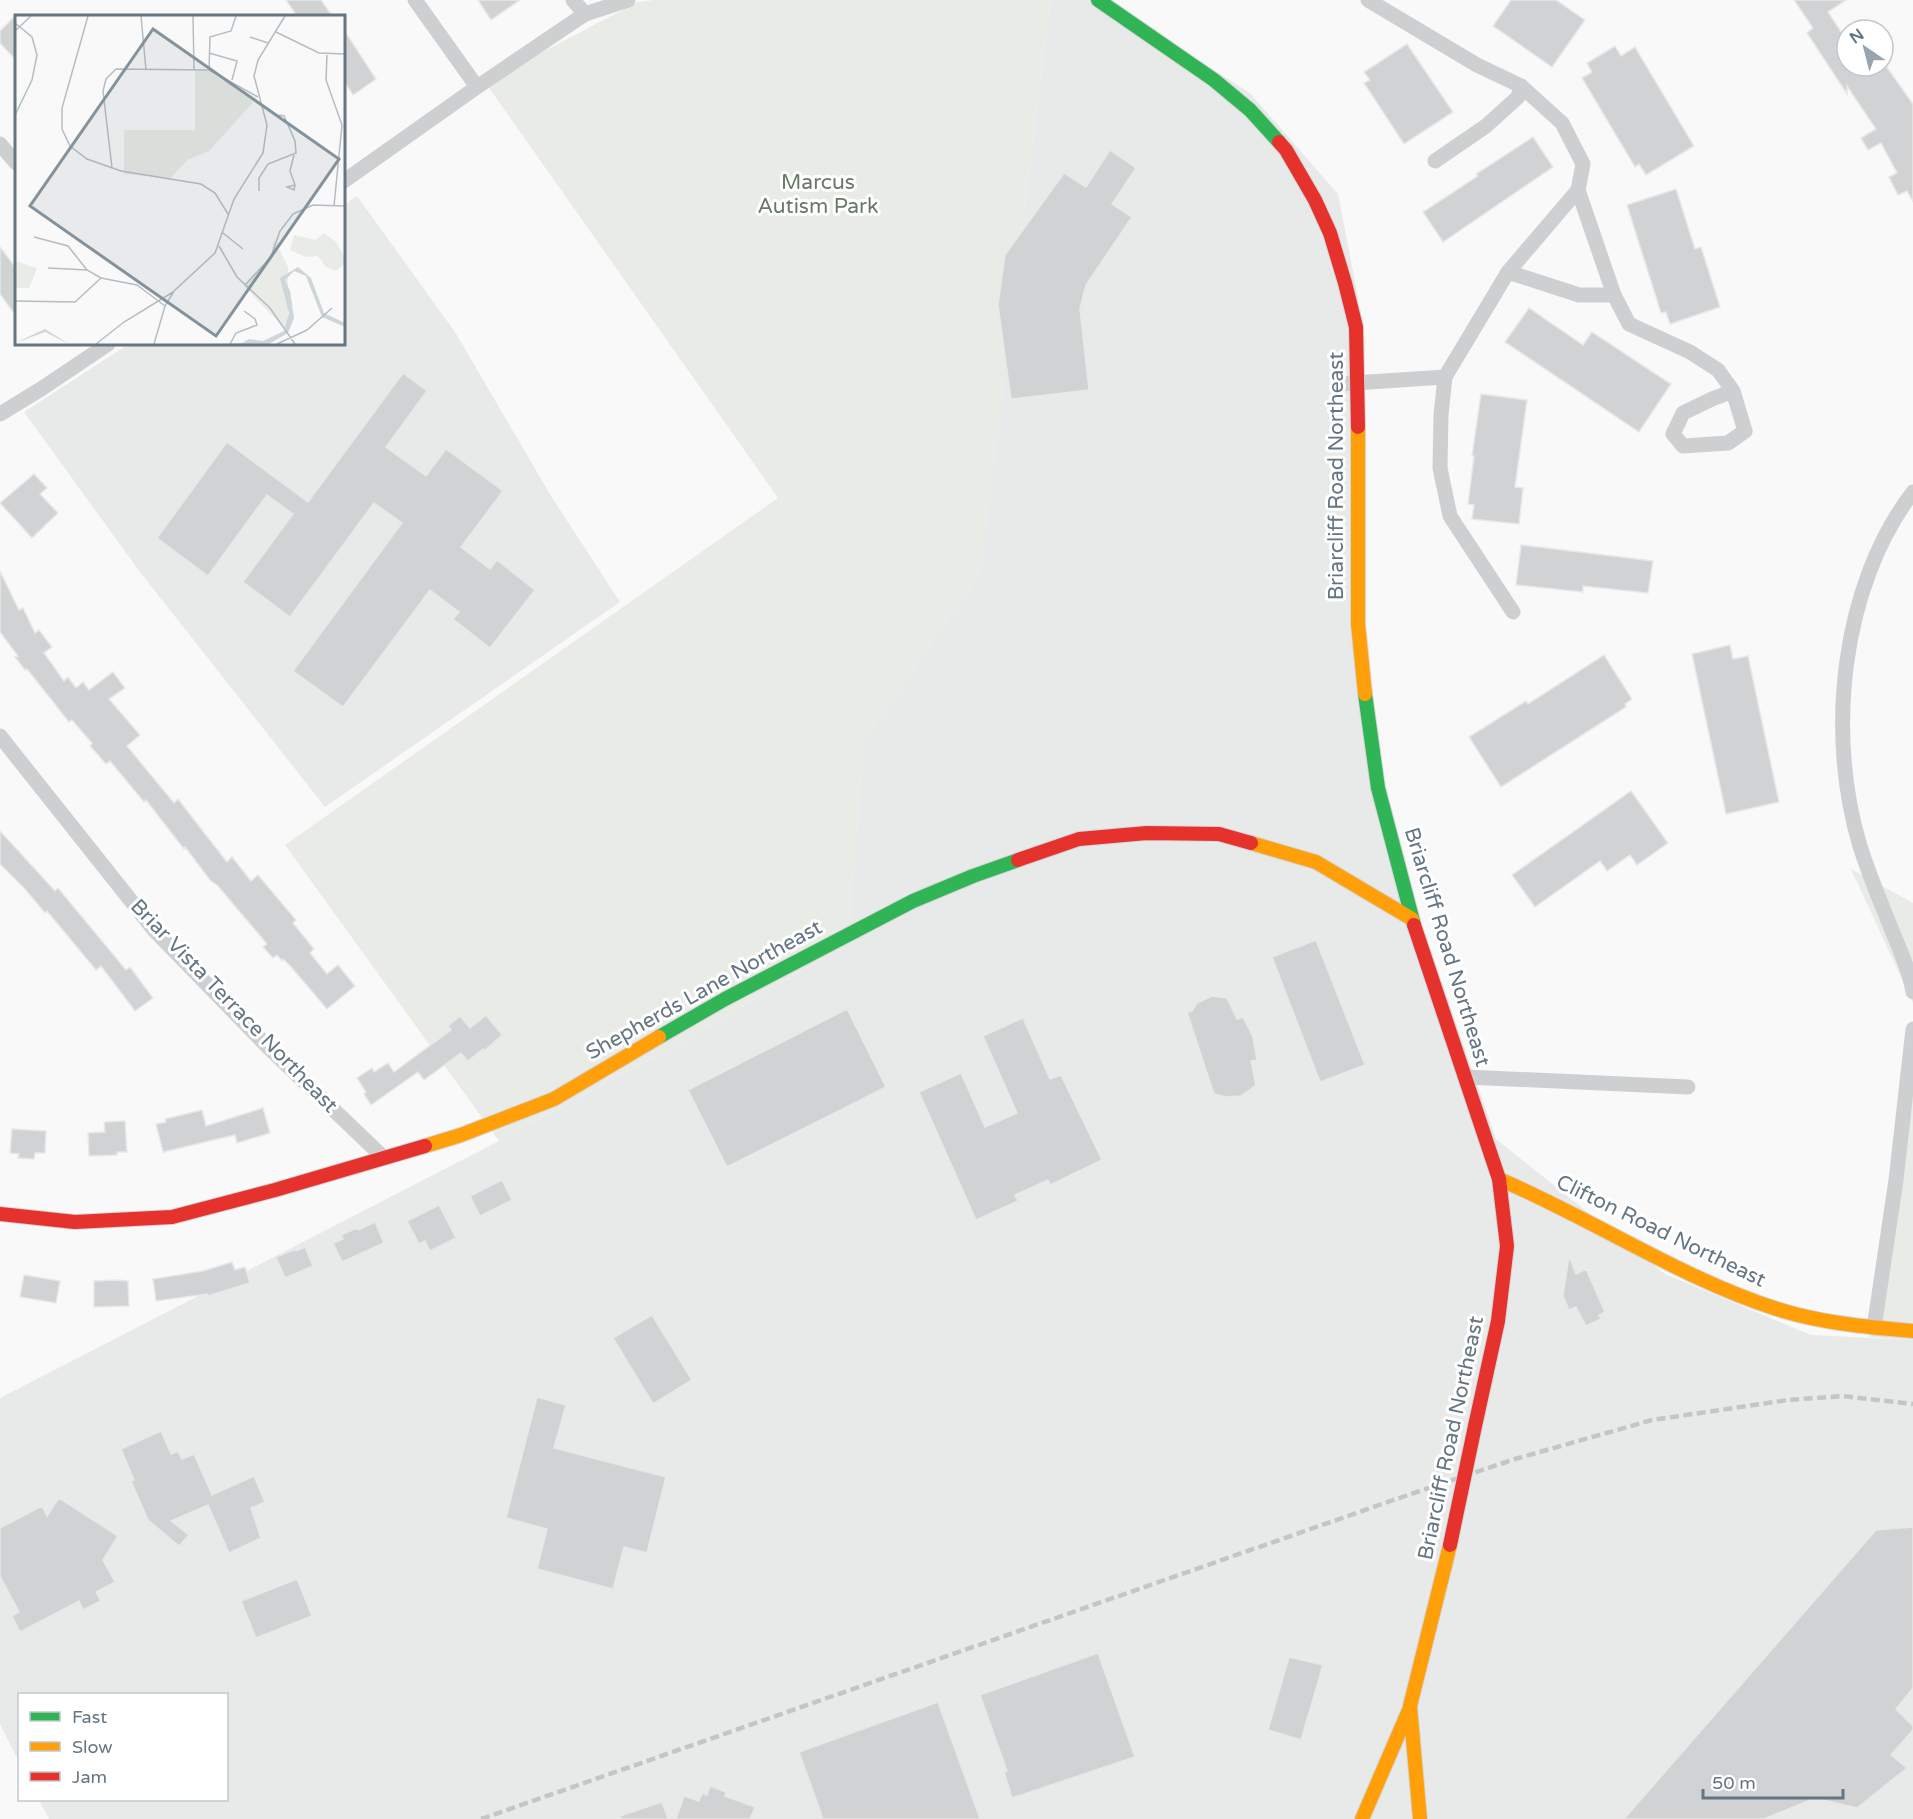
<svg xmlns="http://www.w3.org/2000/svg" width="1913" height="1819" font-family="'Varela Round',sans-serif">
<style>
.built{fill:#e8e9e9}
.green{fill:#e8ebe6}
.building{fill:#d0d2d3;stroke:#e8e8e8;stroke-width:1.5}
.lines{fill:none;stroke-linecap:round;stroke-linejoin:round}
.fast-casing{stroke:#d5d6d7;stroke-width:16}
.slow-casing{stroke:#d5d6d7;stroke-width:16}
.jam-casing{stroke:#d5d6d7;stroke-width:16}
.street{stroke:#cecfd0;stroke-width:15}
.fast{stroke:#30b455;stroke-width:14}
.slow{stroke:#ff9f0a;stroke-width:14}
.jam{stroke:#e5322d;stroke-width:14}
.rail{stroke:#c3c5c6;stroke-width:4.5;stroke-dasharray:9 4.5;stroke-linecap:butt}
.jam-bridge-casing{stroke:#d5d6d7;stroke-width:16;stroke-linecap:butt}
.jam-bridge{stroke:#e5322d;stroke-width:14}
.labels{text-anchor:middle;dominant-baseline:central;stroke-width:6;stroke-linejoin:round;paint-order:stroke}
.park-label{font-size:21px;fill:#687a64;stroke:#fff}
.street-label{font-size:21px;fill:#657683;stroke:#fff}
.inset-road{fill:none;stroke:#b5bdc3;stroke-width:1.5}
.view{fill:#84929c;fill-opacity:0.15;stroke:#84929c;stroke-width:3}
.inset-edge{fill:none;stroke:#657683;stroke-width:3}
</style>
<rect width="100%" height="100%" fill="#f9f9f9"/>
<!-- built -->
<g class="built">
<path d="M 1050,0 L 1092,0 L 1172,43 L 1250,93 L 1338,194 L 1361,313 L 1368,769 L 1496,1139 L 1665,1274 L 1811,1335 L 1913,1340 L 1913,1819 L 49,1819 L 39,1800 L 226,1800 L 226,1694 L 20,1694 L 19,1762 L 0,1724 L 0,1398 L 499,1141 L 694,1035 L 847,944 L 864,740 L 979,574 Z"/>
<path d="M 357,196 L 455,332 L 551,496 L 620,602 L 325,807 L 140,572 L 24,412 L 129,344 L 344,344 L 344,205 Z"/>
</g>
<!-- green -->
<g class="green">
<path d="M 654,0 L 1050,0 L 979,574 L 864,740 L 847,944 L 694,1035 L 499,1141 L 285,845 L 778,498 L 485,82 L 638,2 Z"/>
<path d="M 1851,869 L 1913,903 L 1913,1003 Z"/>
<path d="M 1913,1096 L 1913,1340 L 1869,1337 Z"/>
</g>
<!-- building -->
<g class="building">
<path d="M 286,0 L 321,0 L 332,16 L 297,16 Z"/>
<path d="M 478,0 L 520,0 L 491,20 Z"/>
<path d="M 1511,0 L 1556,0 L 1585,20 L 1552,67 L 1493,26 Z"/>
<path d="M 1794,0 L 1846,0 L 1828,12 L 1847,41 L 1847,66 L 1886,66 L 1913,104 L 1913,202 L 1907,191 L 1898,195 L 1889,177 L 1897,173 L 1881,143 L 1868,150 L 1861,138 L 1876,129 L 1847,86 L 1847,94 L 1807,33 L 1813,28 Z"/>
<path d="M 16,15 L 16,60 L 0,43 L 0,31 Z"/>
<path d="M 344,30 L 376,79 L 353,95 L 344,81 Z"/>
<path d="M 1407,44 L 1453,112 L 1404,144 L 1364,83 L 1370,80 L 1364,72 Z"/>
<path d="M 1615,46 L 1621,56 L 1635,47 L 1694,146 L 1646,175 L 1639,164 L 1635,167 L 1582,78 L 1592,72 L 1587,63 Z"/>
<path d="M 1533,137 L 1553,167 L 1443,242 L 1423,212 L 1478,176 L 1476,174 Z"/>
<path d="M 1110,150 L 1136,168 L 1112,204 L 1132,217 L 1086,285 L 1080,309 L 1089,390 L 1011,399 L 998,305 L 1005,255 L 1064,173 L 1086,187 Z"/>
<path d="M 1676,189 L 1695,249 L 1701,247 L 1720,307 L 1670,324 L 1666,312 L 1661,313 L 1627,205 Z"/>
<path d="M 0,247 L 16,268 L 16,316 L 0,294 Z"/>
<path d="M 1529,308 L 1583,345 L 1592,332 L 1671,384 L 1639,432 L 1505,342 Z"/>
<path d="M 403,373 L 427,391 L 386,447 L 426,476 L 446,449 L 503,491 L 461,547 L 490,569 L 497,560 L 535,590 L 490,648 L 453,619 L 459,612 L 430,590 L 343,707 L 293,671 L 402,523 L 374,503 L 290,617 L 243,582 L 293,514 L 267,495 L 208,576 L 157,538 L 227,442 L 308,502 Z"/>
<path d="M 1481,394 L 1527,400 L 1515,487 L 1523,488 L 1519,524 L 1472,519 L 1474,505 L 1468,504 L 1474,456 L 1472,456 Z"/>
<path d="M 34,474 L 47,488 L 40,494 L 58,513 L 32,538 L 0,503 Z"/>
<path d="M 1521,545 L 1653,561 L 1648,593 L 1583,586 L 1583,592 L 1516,585 Z"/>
<path d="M 0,571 L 19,610 L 23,608 L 35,633 L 39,630 L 52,647 L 44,653 L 64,681 L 68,677 L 76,688 L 83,682 L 89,690 L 113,672 L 125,688 L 109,699 L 140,735 L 127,746 L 174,803 L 178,799 L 227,862 L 232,857 L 251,881 L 258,875 L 296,920 L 293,923 L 314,949 L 310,953 L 327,974 L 338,965 L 355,986 L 327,1009 L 292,968 L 283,959 L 282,961 L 277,955 L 273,958 L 263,947 L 267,944 L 218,886 L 210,880 L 185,847 L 184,849 L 146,800 L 144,802 L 110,761 L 106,764 L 90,746 L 92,743 L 72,720 L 69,722 L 27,669 L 25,670 L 15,657 L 18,656 L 0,632 Z"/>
<path d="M 1730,645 L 1733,659 L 1748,656 L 1779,802 L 1726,814 L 1692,654 Z"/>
<path d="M 1604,655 L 1632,699 L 1625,704 L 1626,707 L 1501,787 L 1469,737 L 1526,701 L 1528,704 Z"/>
<path d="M 1631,791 L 1668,843 L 1637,865 L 1630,855 L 1607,871 L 1600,861 L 1535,907 L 1512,875 Z"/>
<path d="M 0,831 L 55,891 L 58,888 L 126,970 L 130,967 L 153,998 L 135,1011 L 101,966 L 96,970 L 47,911 L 45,913 L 25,889 L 0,864 Z"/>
<path d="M 1316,940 L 1365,1065 L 1320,1082 L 1272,957 Z"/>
<path d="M 1212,996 L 1227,998 L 1237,1019 L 1243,1017 L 1253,1037 L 1257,1060 L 1251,1061 L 1256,1085 L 1241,1096 L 1226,1097 L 1214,1094 L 1187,1012 L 1192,1011 L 1197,1003 Z"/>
<path d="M 847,1009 L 886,1087 L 727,1167 L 688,1090 Z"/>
<path d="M 486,1015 L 502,1035 L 484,1051 L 483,1049 L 468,1061 L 461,1053 L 424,1080 L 418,1072 L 371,1105 L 364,1094 L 366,1092 L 357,1078 L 372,1068 L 374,1072 L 388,1063 L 394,1072 L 451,1030 L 448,1026 L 460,1016 L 470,1028 Z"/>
<path d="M 1023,1018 L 1050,1079 L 1061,1075 L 1102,1160 L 1050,1185 L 1048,1180 L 1015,1195 L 1018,1201 L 976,1220 L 919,1092 L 961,1073 L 985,1127 L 1017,1113 L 983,1036 Z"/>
<path d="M 263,1108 L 270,1133 L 237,1143 L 235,1135 L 163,1152 L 156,1124 L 166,1122 L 165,1119 L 202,1110 L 206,1126 Z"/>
<path d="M 125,1121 L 127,1152 L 117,1152 L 117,1155 L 89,1156 L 88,1133 L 105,1132 L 104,1122 Z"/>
<path d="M 12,1129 L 46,1131 L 45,1153 L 35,1153 L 34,1159 L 18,1158 L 19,1154 L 10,1153 Z"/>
<path d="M 502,1180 L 512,1200 L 480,1216 L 470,1196 Z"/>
<path d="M 439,1205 L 456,1238 L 430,1251 L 425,1241 L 419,1244 L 407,1221 Z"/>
<path d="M 375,1222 L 384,1243 L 342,1262 L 333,1243 L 343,1239 L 341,1235 L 357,1228 L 358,1230 Z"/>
<path d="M 305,1247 L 313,1266 L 285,1278 L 276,1257 L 296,1249 L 296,1251 Z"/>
<path d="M 1569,1256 L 1576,1274 L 1586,1269 L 1605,1312 L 1599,1315 L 1601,1319 L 1586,1326 L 1576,1307 L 1569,1310 L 1563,1296 Z"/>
<path d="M 232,1262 L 235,1270 L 245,1267 L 250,1283 L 208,1296 L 207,1294 L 156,1301 L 153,1279 L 203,1271 Z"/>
<path d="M 24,1275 L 60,1281 L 56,1303 L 20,1297 Z"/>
<path d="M 118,1280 L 128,1281 L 129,1306 L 94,1307 L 94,1281 Z"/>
<path d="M 652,1315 L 692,1380 L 653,1404 L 613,1338 Z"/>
<path d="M 537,1397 L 566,1405 L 554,1448 L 666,1477 L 647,1553 L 624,1547 L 613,1589 L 537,1569 L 547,1529 L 506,1518 Z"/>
<path d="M 161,1431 L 171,1454 L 178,1451 L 182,1459 L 194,1454 L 212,1495 L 254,1476 L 265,1502 L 251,1508 L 261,1538 L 229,1553 L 208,1505 L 171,1521 L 189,1535 L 179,1546 L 148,1520 L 131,1481 L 134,1480 L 121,1449 Z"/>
<path d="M 59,1498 L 118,1536 L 103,1560 L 115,1582 L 96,1592 L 101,1601 L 83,1610 L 79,1601 L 20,1632 L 12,1616 L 19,1612 L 0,1576 L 0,1528 L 42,1506 L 47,1516 Z"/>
<path d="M 1913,1527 L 1913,1688 L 1896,1709 L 1913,1726 L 1913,1730 L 1891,1755 L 1907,1768 L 1857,1808 L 1815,1798 L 1764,1819 L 1624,1819 L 1876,1530 Z"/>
<path d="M 297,1579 L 312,1616 L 256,1638 L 241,1601 Z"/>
<path d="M 1098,1653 L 1135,1757 L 1012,1798 L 1004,1772 L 1007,1771 L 980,1695 Z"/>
<path d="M 1289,1657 L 1323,1665 L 1301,1740 L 1268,1730 Z"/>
<path d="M 938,1702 L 980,1819 L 823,1819 L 799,1752 Z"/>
<path d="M 710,1786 L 726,1792 L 725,1796 L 755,1807 L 750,1819 L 676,1819 L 684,1796 L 699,1801 L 702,1793 L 707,1795 Z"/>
<path d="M 662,1802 L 668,1819 L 621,1819 L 620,1816 Z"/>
</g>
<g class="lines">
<defs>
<g id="fast">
<path d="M 1098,0 L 1214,80 L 1250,110 L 1279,142"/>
<path d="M 1365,694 L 1378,788 L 1414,925"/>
<path d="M 659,1037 L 725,999 L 913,901 L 973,876 L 1018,860"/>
</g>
<g id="slow">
<path d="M 1358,427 L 1358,624 L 1365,694"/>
<path d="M 1251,843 L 1316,862 L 1412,919"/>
<path d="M 425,1146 L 461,1135 L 554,1099 L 659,1037"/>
<path d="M 1499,1179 C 1593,1219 1680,1278 1777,1309 C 1821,1323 1867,1327 1913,1331"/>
<path d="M 1362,1819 L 1409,1710"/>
<path d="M 1420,1819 L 1410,1706 L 1450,1545"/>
</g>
<g id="jam">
<path d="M 1279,142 L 1286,150 L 1315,200 L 1330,233 L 1345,283 L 1356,327 L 1358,427"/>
<path d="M 1018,860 L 1079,839 L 1147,833 L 1219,834 L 1251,843"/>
<path d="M 1414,925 L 1499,1179 L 1507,1246 L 1498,1321 L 1475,1426"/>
<path d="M 0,1214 L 75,1222 L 172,1217 L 275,1190 L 425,1146"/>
</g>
</defs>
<!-- fast casing -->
<use href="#fast" class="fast-casing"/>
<!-- slow casing -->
<use href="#slow" class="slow-casing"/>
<!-- jam casing -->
<use href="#jam" class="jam-casing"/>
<!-- street -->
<g class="street">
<path d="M 415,0 L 477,87"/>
<path d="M 573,0 L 585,14"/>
<path d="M 1368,0 L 1477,65 L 1521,86 L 1562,123 L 1583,164 L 1578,190 L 1508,272 L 1445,377 L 1441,415 L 1440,468 L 1450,516 L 1513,612"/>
<path d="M 0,144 L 16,163"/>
<path d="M 1435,161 L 1486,126 L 1518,97 L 1521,86"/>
<path d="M 344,181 L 477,87 L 585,14 L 628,0"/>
<path d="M 1578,190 L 1614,295 L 1629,324 L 1690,352 L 1718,370 L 1733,391 L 1745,431 L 1728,443 L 1683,446 L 1673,434 L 1683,413 L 1712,399 L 1733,391"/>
<path d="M 1508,272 L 1579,295 L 1614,295"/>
<path d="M 1339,384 L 1445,377"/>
<path d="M 0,414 L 41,389 L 108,344"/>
<path d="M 1913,492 C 1841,586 1826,734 1860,846 C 1868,872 1879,898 1889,923 C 1898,946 1909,968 1913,992"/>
<path d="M 0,736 L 155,931 L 268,1047 L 384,1158"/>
<path d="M 1466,1077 L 1688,1087"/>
<path d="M 1874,1328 L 1896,1180 L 1913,1029"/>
</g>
<!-- fast -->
<use href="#fast" class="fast"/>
<!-- slow -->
<use href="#slow" class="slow"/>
<!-- jam -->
<use href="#jam" class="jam"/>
<!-- rail -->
<path class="rail" d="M 481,1819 L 1405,1496 L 1515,1459 L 1652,1420 L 1788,1400 L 1843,1396 L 1913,1404"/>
<defs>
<path id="jam-bridge" d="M 1450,1545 L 1475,1426"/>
</defs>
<!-- jam-bridge casing -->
<use href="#jam-bridge" class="jam-bridge-casing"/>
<!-- jam-bridge -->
<use href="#jam-bridge" class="jam-bridge"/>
</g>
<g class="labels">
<!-- park labels -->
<g class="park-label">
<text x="818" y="182">Marcus<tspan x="818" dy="24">Autism Park</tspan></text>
</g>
<!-- street labels -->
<g class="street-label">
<text transform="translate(1336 476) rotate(-90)">Briarcliff Road Northeast</text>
<text transform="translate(1447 947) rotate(73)">Briarcliff Road Northeast</text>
<text transform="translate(704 990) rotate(-29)">Shepherds Lane Northeast</text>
<text transform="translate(234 1006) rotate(46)">Briar Vista Terrace Northeast</text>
<text transform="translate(1661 1231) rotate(26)">Clifton Road Northeast</text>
<text transform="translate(1451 1438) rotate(-78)">Briarcliff Road Northeast</text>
</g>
</g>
<!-- overview -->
<g transform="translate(15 15)">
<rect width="330" height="330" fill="#f9f9f9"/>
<path d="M 180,55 L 200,57 L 242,83 L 194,136 L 172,145 L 156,163 L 109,159 L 109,115 L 180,115 ZM 309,218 L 321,227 L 330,243 L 330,248 L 321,256 L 311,252 L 303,241 L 291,242 L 275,235 L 279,220 L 301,225 ZM 259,224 L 273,252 L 273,317 L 229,271 L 255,245 ZM 0,246 L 22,253 L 14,273 L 0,273 Z" fill="#e8ebe6"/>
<path d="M 283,252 L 296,263 L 309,298 L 330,308 L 330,312 L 307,302 L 291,261 L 279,256 L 270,265 L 275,276 L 279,303 L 273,318 L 254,329 L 199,329 L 227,328 L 234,324 L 248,326 L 269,316 L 274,298 L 265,263 ZM 30,314 L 54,329 L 30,317 L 0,328 Z" fill="#ced6d9"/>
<path class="inset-road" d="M 73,1 L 47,93 L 47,114 L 55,131 L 72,144 L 106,156 L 186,169 L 200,178 L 213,199M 126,1 L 131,55M 178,1 L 179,55M 0,8 L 17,22 L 22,40 L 17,65 L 0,100M 0,16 L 16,1M 261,17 L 304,38 L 330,39M 235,22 L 253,28M 194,38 L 222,46 L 217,65M 312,40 L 311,65 L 327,110 L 319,191M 194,55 L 195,22 L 216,16 L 221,1M 279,140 L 275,156 L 280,170 L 279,175 L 272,172 L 280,170M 97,153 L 88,76 L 91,64 L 101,54 L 194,55 L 243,82M 244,176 L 244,163 L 253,149 L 281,138 L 280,126 L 269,101 L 264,100M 208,218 L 228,234M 19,222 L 53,231 L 72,255 L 86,263 L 122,270 L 150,291M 204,231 L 222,262 L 255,293 L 280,329M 33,253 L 72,255M 230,270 L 256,242 L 265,216 L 278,199 L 298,190 L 330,191M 0,286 L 60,287 L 86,263M 81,329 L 109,307 L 158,277M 139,329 L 150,291 L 159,276 L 200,238 L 219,184 L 248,138 L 252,110 L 239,61 L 243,45 L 270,1M 215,329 L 221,318 L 242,310 L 240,304 L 229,296M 262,329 L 292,315 L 317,293"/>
<path class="view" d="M 138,14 L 324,144 L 201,321 L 15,191 Z"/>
<rect width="330" height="330" class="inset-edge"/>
</g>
<!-- legend -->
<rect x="18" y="1693" width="210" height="108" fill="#ffffff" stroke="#c1c8cd" stroke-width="1.5"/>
<rect x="30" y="1712" width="30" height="9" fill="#30b455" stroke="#c1c8cd" stroke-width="1.5"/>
<text x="72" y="1723" font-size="18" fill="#657683">Fast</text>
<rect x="30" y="1742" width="30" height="9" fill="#ff9f0a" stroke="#c1c8cd" stroke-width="1.5"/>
<text x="72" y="1753" font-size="18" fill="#657683">Slow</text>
<rect x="30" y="1772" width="30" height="9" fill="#e5322d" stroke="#c1c8cd" stroke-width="1.5"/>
<text x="72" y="1783" font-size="18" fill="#657683">Jam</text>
<!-- north arrow -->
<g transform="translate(1865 48) rotate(325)"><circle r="28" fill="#ffffff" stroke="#c1c8cd" stroke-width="1.5"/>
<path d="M0-4.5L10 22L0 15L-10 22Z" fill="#99a4ac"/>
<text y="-9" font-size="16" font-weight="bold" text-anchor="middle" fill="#657683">N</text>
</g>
<!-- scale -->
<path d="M1703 1789v9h140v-9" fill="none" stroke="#657683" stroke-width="3"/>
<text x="1712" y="1789" font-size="18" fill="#657683" stroke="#ffffff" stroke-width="4.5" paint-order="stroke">50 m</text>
</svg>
